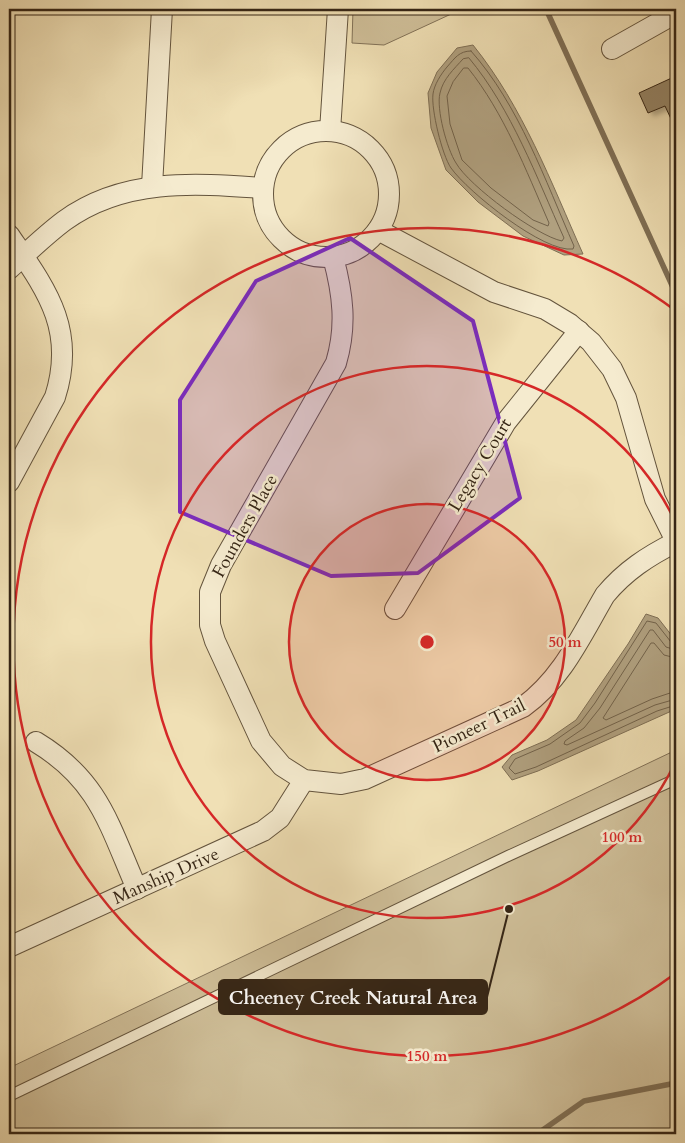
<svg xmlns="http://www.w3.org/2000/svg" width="685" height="1143" font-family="Cardo,serif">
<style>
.green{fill:#d0c09a;stroke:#827258}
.water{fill:#b0a07f;stroke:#7f6f55}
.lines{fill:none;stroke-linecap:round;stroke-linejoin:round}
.shore{stroke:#72624a;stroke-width:1}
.stream{stroke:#7f6f55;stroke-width:5.5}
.building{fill:#968668;stroke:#352515;filter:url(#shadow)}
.service-casing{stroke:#64543d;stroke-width:12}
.minor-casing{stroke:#64543d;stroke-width:22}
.service{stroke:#f5ebcf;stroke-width:10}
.minor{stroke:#f5ebcf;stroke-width:20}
.marked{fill:#7b2cbf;fill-opacity:0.2;stroke:#7b2cbf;stroke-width:4;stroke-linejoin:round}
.ring{fill:none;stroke:#d62828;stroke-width:2.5}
.labels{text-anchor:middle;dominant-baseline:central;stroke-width:5;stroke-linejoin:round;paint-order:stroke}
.street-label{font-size:18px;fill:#352515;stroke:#f5ebcf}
.centre{fill:#d62828;stroke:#f5ebcf;stroke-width:2.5}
.ring-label{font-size:15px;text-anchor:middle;font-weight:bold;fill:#d62828;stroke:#f5ebcf;stroke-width:5;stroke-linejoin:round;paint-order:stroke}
.leader{fill:none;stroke:#352515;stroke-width:2}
.callout-dot{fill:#352515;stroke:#f5ebcf;stroke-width:2}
.callout{fill:#352515;stroke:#352515;stroke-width:2}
.callout-label{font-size:19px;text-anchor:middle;font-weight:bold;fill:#fff}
</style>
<defs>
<filter id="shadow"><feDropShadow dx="5.5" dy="3" stdDeviation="2.5" flood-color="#0004"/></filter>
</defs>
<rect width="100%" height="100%" fill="#f0e0b5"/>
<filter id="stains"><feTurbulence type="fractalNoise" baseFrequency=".004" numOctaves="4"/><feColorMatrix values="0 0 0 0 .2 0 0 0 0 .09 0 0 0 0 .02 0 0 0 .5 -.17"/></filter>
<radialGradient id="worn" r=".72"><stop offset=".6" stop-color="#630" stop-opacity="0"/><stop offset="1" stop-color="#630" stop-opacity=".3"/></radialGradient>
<!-- green -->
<g class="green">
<path d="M 353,9 L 462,9 L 384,45 L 352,43 Z"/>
<path d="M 676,750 L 676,1134 L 9,1134 L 9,1068 Z"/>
</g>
<!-- water -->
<g class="water">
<path d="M 473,45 C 523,107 551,182 583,254 L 564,255 L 523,236 L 478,202 L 446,170 L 431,128 L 428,93 L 437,72 L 457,48 Z"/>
<path d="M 646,614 L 658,618 L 676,641 L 676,709 L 538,771 L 512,780 L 502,767 L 512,755 L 547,740 L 576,720 L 628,644 Z"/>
</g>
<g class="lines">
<!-- shore -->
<g class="shore">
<path d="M 471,51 C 519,105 545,180 574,246 L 573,249 C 544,253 468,192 451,168 C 442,155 431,109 433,94 C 434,85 441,74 447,67 C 455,58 459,51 471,51 Z"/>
<path d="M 469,58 C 512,110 536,176 564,238 L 562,241 C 537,236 469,186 456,163 C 447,149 436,109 440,93 C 443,79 454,69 463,59 Z"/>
<path d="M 464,68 L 468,68 C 504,113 526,170 549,223 L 548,226 L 533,220 L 491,188 L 462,160 L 450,124 L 447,96 L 453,82 Z"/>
<path d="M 676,644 L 671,642 L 656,623 L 647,621 L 595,703 L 580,723 L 550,744 L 515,759 L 509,768 L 515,774 L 536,767 L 657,711 L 676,705"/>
<path d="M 676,650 L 666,647 L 653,630 L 650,630 L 600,708 L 584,728 L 565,741 L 564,744 L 567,745 L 655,705 L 676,699"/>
<path d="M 676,658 L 664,655 L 654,643 L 651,643 L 603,718 L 606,720 L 652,699 L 676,691"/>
</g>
<!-- stream -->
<g class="stream">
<path d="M 546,9 L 676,294"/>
<path d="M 537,1134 L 584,1101 L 676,1083"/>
</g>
</g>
<!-- building -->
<path class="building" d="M 676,76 L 676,119 L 672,121 L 665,106 L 648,113 L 639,93 Z"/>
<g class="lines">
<defs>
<path id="service" d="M 9,1096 L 508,856 L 676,779"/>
<g id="minor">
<path d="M 612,49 L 676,13"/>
<circle cx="326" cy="194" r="63"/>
<path d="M 330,131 L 338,9"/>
<path d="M 152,186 L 162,9"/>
<path d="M 378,230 L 494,292 L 545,309 L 570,324 L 591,342 L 612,369 L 626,398 L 655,499 L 676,541"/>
<path d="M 9,235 C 45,288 77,328 55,397 L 9,482"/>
<path d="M 333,257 C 343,294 347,326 336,363 L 221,565 L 210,592 L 210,625 L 215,641 L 261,741 L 282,766 L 304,780 L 341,784 L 365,779 L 523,707 C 562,679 581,636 605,595 C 625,571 648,556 676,542"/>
<path d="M 9,269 C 27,253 44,236 64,221 C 123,178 193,183 262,188"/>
<path d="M 395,609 L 506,422 L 579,331"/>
<path d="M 36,742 C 99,780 109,825 137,889"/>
<path d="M 9,947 L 263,831 L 280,818 L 304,780"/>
</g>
</defs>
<!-- service casing -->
<use href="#service" class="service-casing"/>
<!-- minor casing -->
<use href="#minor" class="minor-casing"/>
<!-- service -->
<use href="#service" class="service"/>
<!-- minor -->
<use href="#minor" class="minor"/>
</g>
<!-- marked area -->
<path class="marked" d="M 350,238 L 473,321 L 520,498 L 418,573 L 331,576 L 180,512 L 180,400 L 256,281 Z"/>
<!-- distance rings -->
<circle cx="427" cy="642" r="138" fill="#d62828" fill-opacity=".12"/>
<g class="ring">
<circle cx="427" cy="642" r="138"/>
<path d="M676 761A276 276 0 1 1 676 523"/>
<path d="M676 973A414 414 0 1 1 676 311"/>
</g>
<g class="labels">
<!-- street labels -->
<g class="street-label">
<text transform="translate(480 465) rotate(-59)">Legacy Court</text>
<text transform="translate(245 526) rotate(-61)">Founders Place</text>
<text transform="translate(479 726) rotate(-26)">Pioneer Trail</text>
<text transform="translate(166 876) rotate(-24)">Manship Drive</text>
</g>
</g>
<circle cx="427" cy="642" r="8" class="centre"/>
<g class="ring-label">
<text x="565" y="647">50 m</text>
<text x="622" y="842">100 m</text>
<text x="427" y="1061">150 m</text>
</g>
<!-- callouts -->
<path class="leader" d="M509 909L487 997"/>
<circle class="callout-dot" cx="509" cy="909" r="5"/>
<rect class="callout" x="219" y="980" width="268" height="34" rx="5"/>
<g class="callout-label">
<text x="353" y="1004">Cheeney Creek Natural Area</text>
</g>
<!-- margin -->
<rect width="685" height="1143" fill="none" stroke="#f0e0b5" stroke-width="30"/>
<rect x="10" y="10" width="665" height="1123" fill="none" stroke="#352515" stroke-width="2.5"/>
<rect x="15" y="15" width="655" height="1113" fill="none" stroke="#352515"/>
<rect width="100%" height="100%" filter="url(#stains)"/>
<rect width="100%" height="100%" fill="url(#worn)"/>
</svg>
